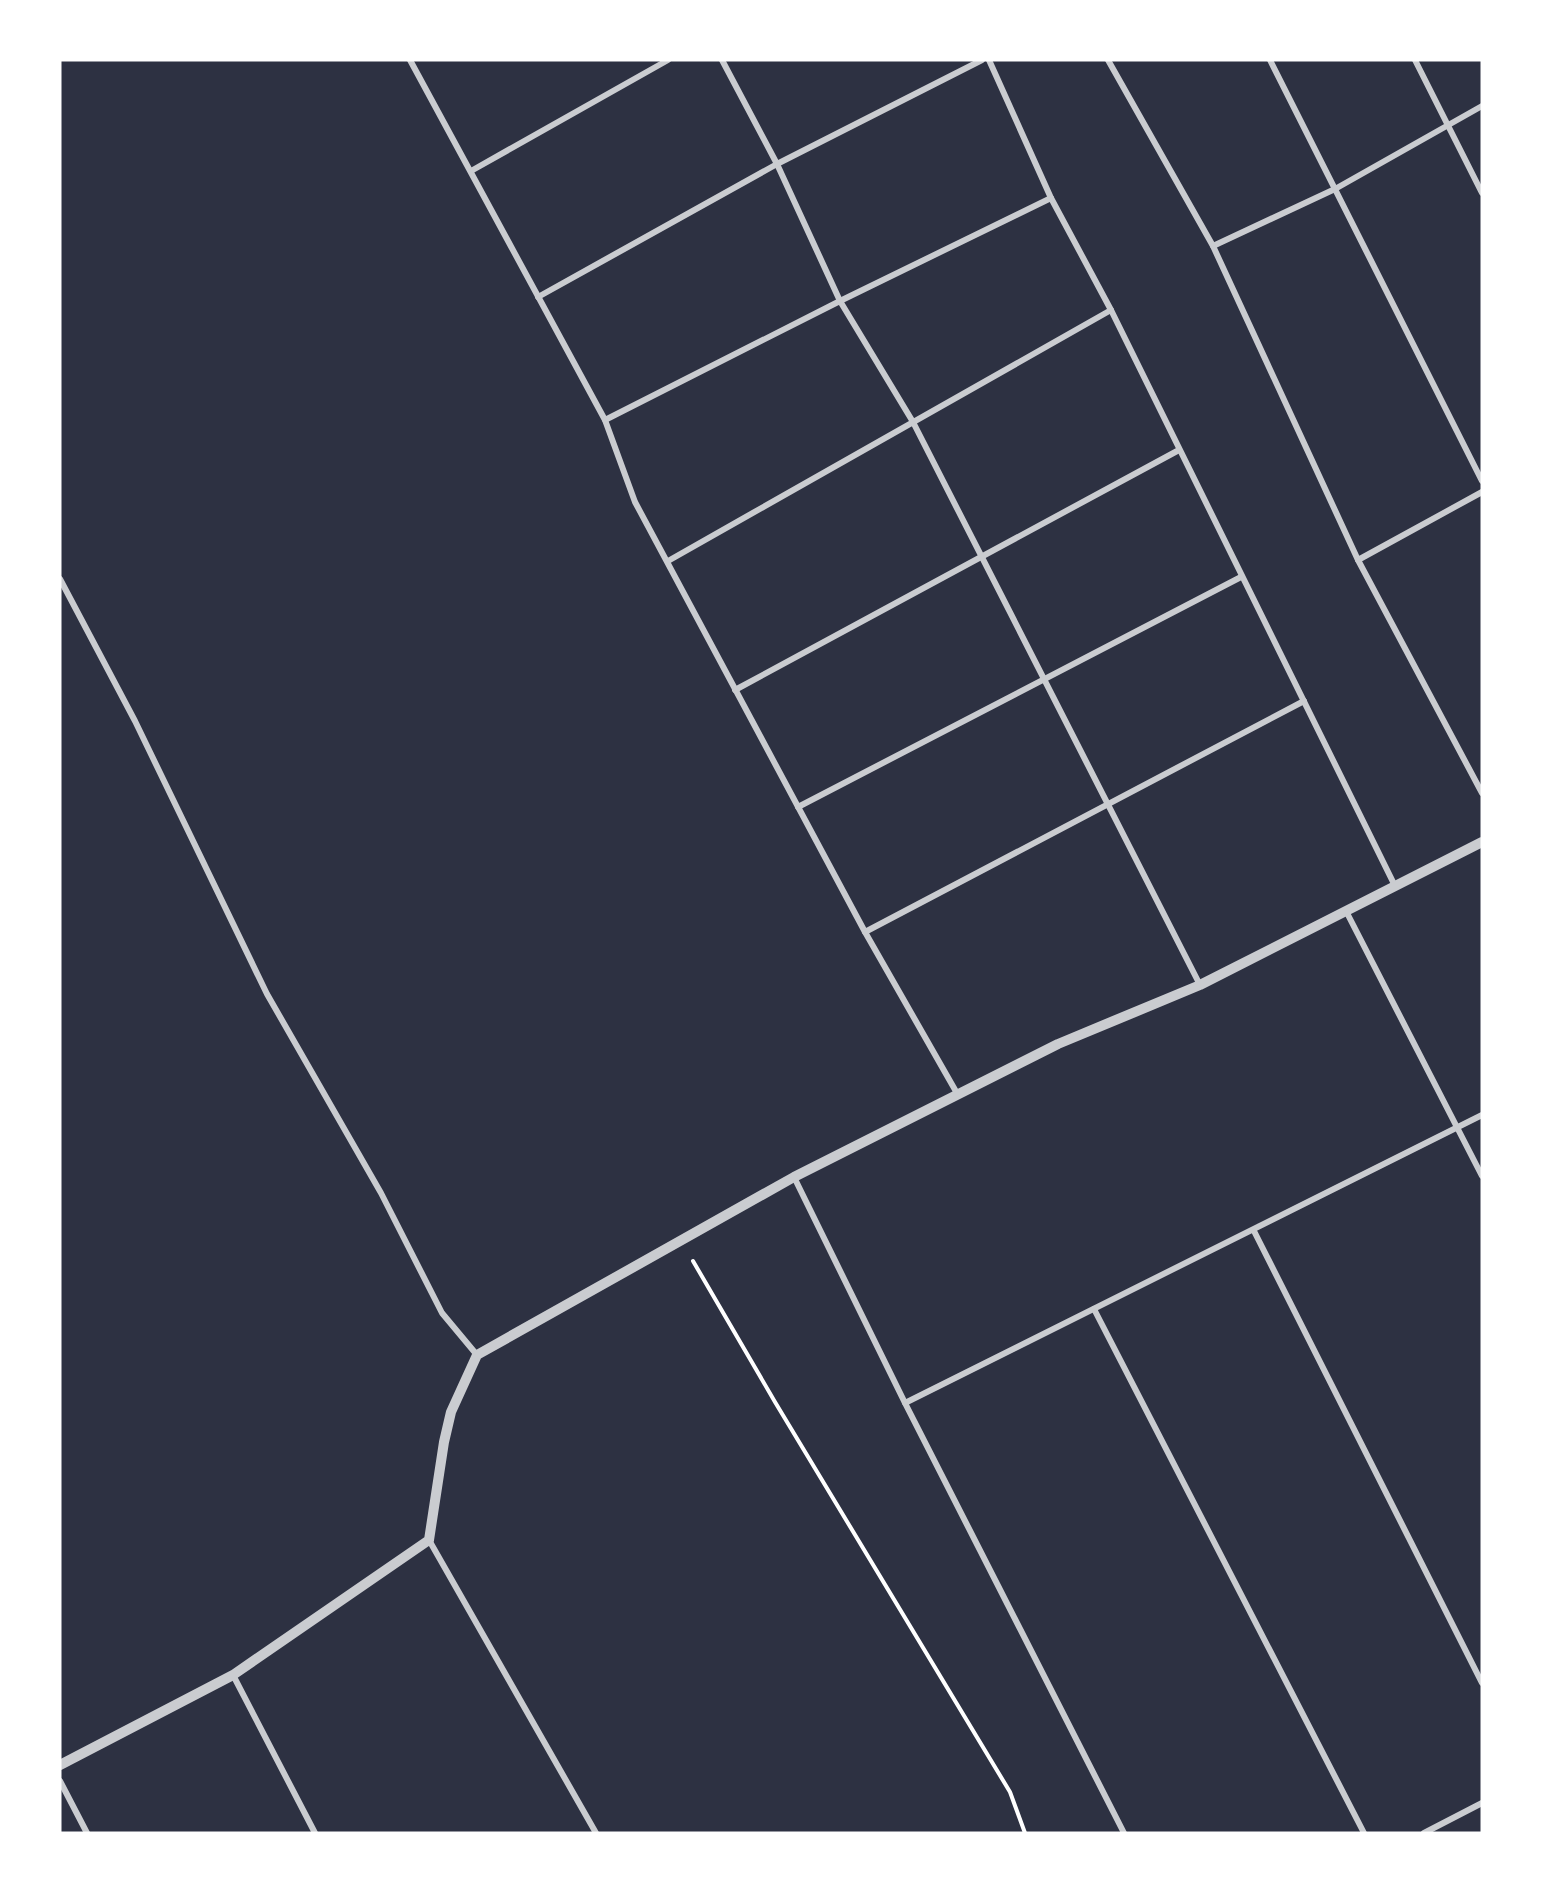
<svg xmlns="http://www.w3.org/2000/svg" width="1542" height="1893" font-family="Jost,sans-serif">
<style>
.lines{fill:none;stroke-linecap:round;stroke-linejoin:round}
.path{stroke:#fff;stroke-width:4}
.minor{stroke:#caccd0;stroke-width:6}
.tertiary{stroke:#caccd0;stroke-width:10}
</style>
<rect width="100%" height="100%" fill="#2d3142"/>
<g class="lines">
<!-- path -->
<path class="path" d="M 693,1261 L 775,1402 L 1010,1792 L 1025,1833"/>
<!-- minor -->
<g class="minor">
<path d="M 410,60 L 605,420 L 635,502 L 865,932 L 958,1095"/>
<path d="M 722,60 L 777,164 L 840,301 L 913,422 L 1200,985"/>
<path d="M 989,60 L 1051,198 L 1111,310 L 1395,886"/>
<path d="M 1108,60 L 1213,246 L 1358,560 L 1482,793"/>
<path d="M 1270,60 L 1482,481"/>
<path d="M 1415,60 L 1482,193"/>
<path d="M 471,171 L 668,60"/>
<path d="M 1213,246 L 1335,189 L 1482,106"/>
<path d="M 538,297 L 777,164 L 982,60"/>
<path d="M 605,420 L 840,301 L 1051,198"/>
<path d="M 1358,560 L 1482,492"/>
<path d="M 668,561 L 1111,310"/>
<path d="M 60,579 L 135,721 L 267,994 L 381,1193 L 442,1313 L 477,1355"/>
<path d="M 735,690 L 1179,450"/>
<path d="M 798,807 L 1241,577"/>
<path d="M 1346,911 L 1482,1176"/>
<path d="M 865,932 L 1304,701"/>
<path d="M 794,1177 L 905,1403 L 1124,1833"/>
<path d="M 1254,1231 L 1482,1683"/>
<path d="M 1094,1309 L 1364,1833"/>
<path d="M 905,1403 L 1482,1115"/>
<path d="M 429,1540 L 596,1833"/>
<path d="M 233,1675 L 315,1833"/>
<path d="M 60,1781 L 87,1833"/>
<path d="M 1424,1833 L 1482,1803"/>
</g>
<!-- tertiary -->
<path class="tertiary" d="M 60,1765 L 233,1675 L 429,1540 L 444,1442 L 451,1412 L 477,1355 L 794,1177 L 1058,1044 L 1200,985 L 1482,842"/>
</g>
<!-- border -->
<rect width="1542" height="1893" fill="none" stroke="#ffffff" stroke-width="123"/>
</svg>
